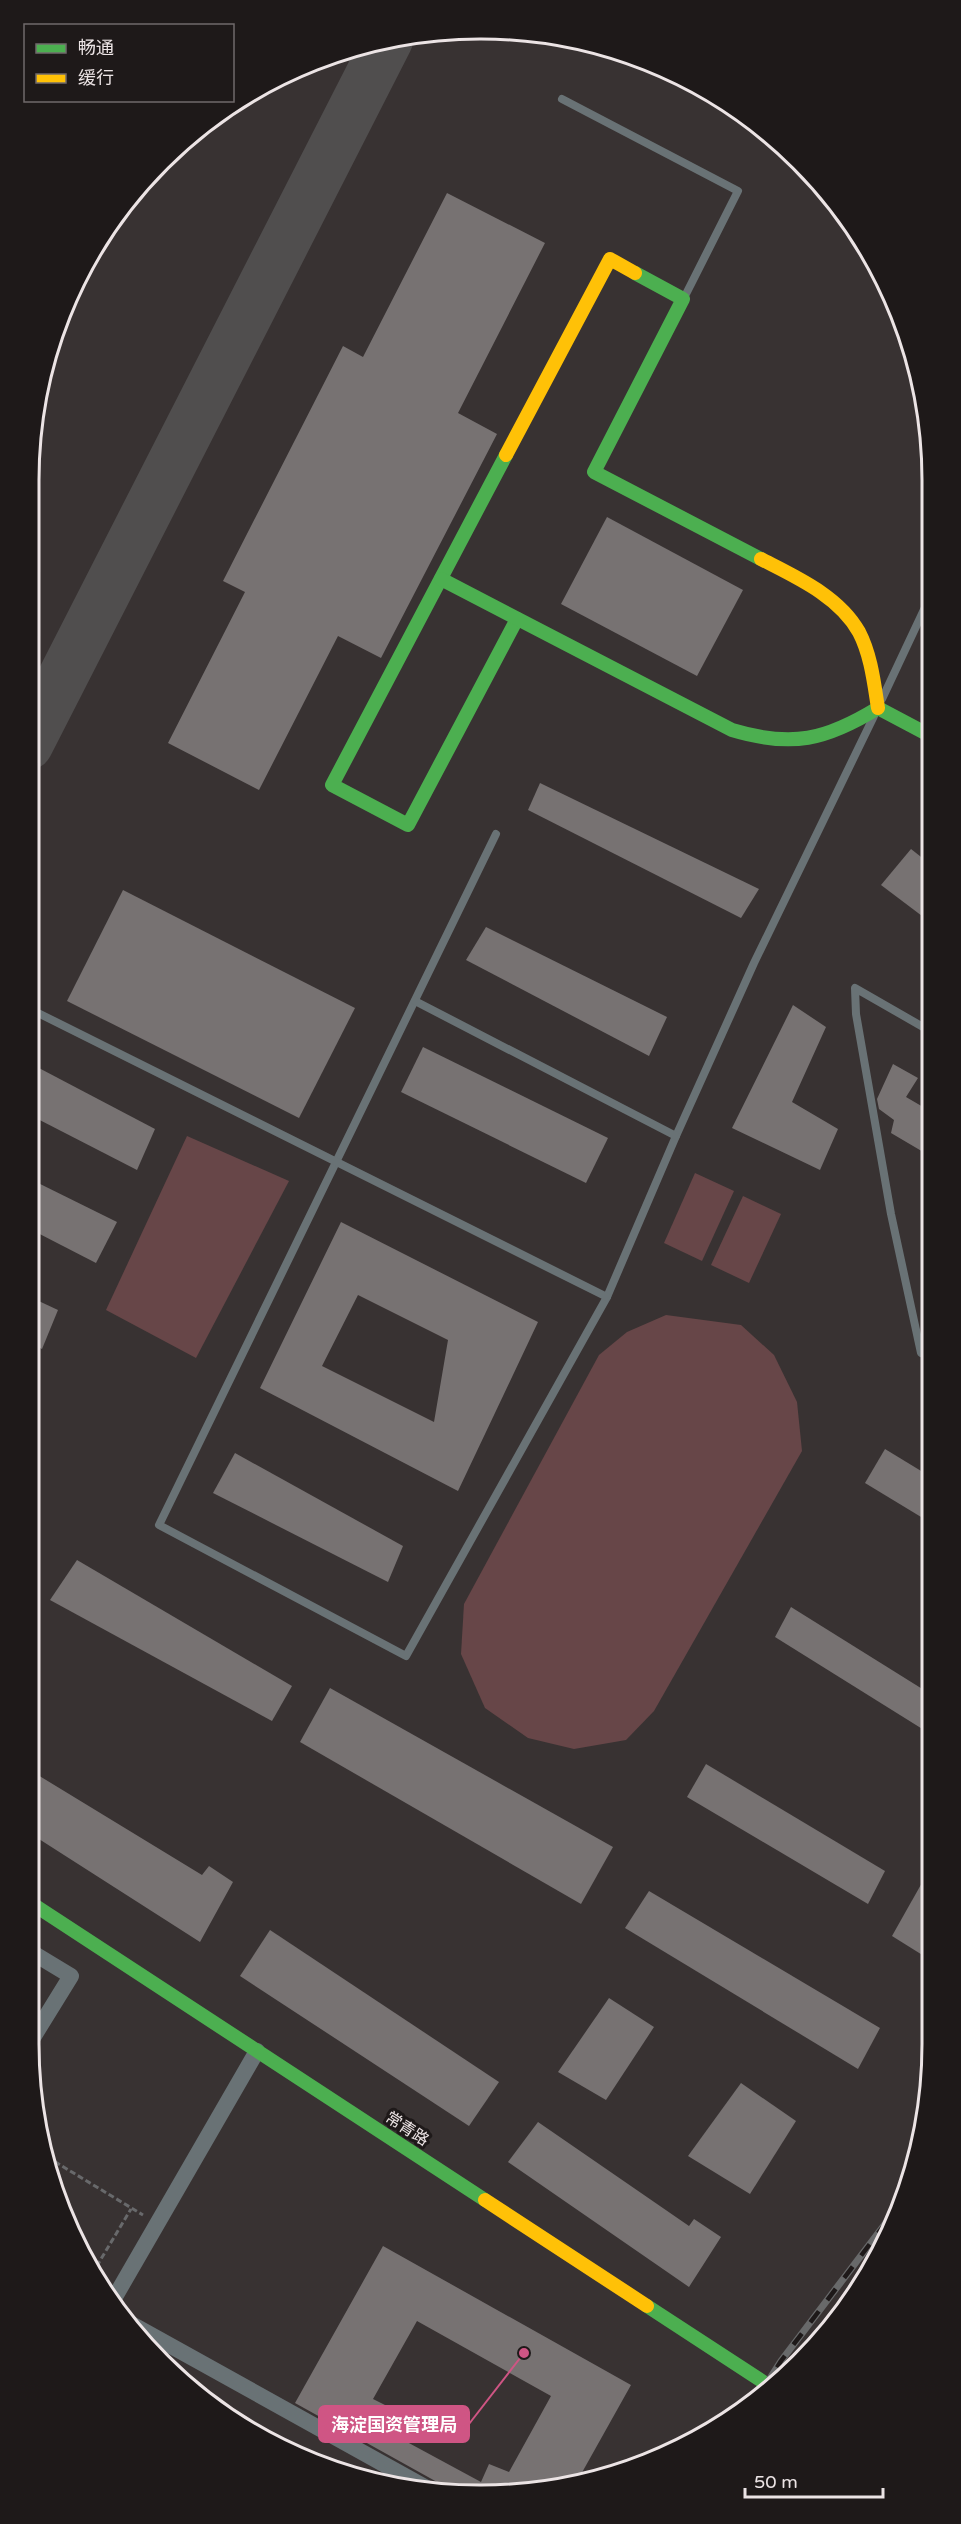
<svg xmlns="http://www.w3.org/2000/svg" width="961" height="2524" font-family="'Varela Round','Noto Sans SC',sans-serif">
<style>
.green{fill:#674648}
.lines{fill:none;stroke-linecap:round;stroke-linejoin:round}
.taxiway{stroke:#504e4e;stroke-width:50}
.building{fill:#777272;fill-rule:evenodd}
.path{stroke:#68696b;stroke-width:3;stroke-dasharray:6 3;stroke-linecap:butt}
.lane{stroke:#697275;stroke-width:8}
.street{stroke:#697275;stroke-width:16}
.fast{stroke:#4caf50;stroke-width:14}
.slow{stroke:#ffc107;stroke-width:14}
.rail-casing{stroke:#68696a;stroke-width:7}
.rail{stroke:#1e1919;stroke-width:4.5;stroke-dasharray:14;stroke-linecap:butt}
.labels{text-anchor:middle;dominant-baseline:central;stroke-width:6;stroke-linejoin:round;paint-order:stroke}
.street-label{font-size:16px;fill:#ece4e5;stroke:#1e1919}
.rim{fill:none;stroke:#ece4e5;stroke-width:3}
.leader{fill:none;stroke:#cf5584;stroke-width:2}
.callout-dot{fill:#cf5584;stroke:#1e1919;stroke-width:2}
.callout{fill:#cf5584;stroke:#cf5584;stroke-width:2}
.callout-label{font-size:18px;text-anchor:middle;font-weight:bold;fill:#fff}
</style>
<rect width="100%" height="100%" fill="#383232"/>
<!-- green -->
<g class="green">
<path d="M 187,1136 L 289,1181 L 196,1358 L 106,1310 Z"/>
<path d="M 695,1173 L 734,1191 L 702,1261 L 664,1243 Z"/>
<path d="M 743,1196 L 781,1214 L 749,1283 L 711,1265 Z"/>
<path d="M 666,1315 L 741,1325 L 774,1355 L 797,1402 L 802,1451 L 654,1711 L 626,1740 L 574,1749 L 528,1738 L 485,1708 L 461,1654 L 464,1604 L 599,1355 L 627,1332 Z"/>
</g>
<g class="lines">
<!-- taxiway -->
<path class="taxiway" d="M 28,745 L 388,40"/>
</g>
<!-- building -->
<g class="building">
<path d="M 447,193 L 545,243 L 458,413 L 497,434 L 381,658 L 338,636 L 259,790 L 168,743 L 245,592 L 223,581 L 343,346 L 363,357 Z"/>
<path d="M 607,517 L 743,590 L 697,676 L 561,604 Z"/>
<path d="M 540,783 L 759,889 L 741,918 L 528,810 Z"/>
<path d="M 911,849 L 930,864 L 930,922 L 881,885 Z"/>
<path d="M 123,890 L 355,1008 L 299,1118 L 67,1001 Z"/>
<path d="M 486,927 L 667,1017 L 649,1056 L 466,960 Z"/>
<path d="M 793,1005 L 826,1027 L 792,1102 L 838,1129 L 820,1170 L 732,1128 Z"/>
<path d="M 423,1047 L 608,1138 L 586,1183 L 401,1092 Z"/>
<path d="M 893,1064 L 918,1078 L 906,1097 L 930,1111 L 930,1156 L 891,1133 L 894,1120 L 879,1109 L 877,1099 Z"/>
<path d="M 37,1067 L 155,1129 L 137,1170 L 28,1114 L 28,1082 Z"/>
<path d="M 28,1178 L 117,1222 L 96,1263 L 28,1228 Z"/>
<path d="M 341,1222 L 538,1322 L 458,1491 L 260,1388 ZM 358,1295 L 448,1340 L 434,1422 L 322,1366 Z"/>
<path d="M 28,1296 L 58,1310 L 42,1349 L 28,1342 Z"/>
<path d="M 885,1449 L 931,1477 L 931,1523 L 865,1483 Z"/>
<path d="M 235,1453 L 403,1546 L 388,1582 L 213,1493 Z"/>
<path d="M 77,1560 L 292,1686 L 272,1721 L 50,1600 Z"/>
<path d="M 791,1607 L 932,1695 L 932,1735 L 775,1637 Z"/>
<path d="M 330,1688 L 613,1847 L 581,1904 L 300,1742 Z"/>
<path d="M 706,1764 L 885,1871 L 868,1904 L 687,1797 Z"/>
<path d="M 28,1769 L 202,1875 L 209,1866 L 233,1882 L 200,1942 L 28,1832 Z"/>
<path d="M 932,1865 L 932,1961 L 892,1936 Z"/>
<path d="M 649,1891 L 880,2028 L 858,2069 L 625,1928 Z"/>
<path d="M 270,1930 L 499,2082 L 469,2126 L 240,1976 Z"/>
<path d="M 609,1998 L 654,2027 L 606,2100 L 558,2072 Z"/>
<path d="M 741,2083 L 796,2121 L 750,2194 L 688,2156 Z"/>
<path d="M 538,2122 L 689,2226 L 694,2219 L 721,2237 L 689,2287 L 508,2162 Z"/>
<path d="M 383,2246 L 631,2385 L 575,2485 L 442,2491 L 437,2482 L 295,2403 ZM 417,2321 L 551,2396 L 509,2472 L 489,2464 L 481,2482 L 383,2429 L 393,2409 L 373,2399 Z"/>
</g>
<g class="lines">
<!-- path -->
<g class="path">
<path d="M 47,2157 L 143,2215"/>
<path d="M 92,2274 L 131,2209"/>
</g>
<!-- lane -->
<g class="lane">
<path d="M 562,99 L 738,191 L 684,298"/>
<path d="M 882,699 L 929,599"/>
<path d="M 496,834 L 159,1525 L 406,1656 L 607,1297 L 676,1136 L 754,963 L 874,716"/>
<path d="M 415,1001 L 676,1136"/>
<path d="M 36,1012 L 607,1297"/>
<path d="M 930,1031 L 855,988 L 856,1014 L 891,1214 L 921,1353 L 931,1358"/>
</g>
<!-- street -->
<g class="street">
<path d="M 28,1950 L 71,1976 L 29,2044"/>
<path d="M 112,2302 L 257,2051"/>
<path d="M 126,2321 L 432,2491"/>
</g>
<!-- fast -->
<g class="fast">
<path d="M 635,273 L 683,299 L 594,472 L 761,559"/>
<path d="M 506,455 L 332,785 L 408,825 L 517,619"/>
<path d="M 441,579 L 732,730 C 792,748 826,740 878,708"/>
<path d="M 878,708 L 929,735"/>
<path d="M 28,1901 L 485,2200"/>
<path d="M 647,2306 L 768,2385"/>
</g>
<!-- slow -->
<g class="slow">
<path d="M 506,455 L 610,259 L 635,273"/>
<path d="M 761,559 C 796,577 839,596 859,632 C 871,655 874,683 878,708"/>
<path d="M 485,2200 L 647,2306"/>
</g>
<defs>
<path id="rail" d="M 762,2391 L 781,2361 L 901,2203"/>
</defs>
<!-- rail casing -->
<use href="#rail" class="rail-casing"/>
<!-- rail -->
<use href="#rail" class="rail"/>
</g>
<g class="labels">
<!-- street labels -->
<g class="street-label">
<text transform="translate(407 2129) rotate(33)">常青路</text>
</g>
</g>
<!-- crop -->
<path d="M0 0H961V2524H0ZM480 39H481A441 441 0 0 1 922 480V2044A441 441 0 0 1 481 2485H480A441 441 0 0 1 39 2044V480A441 441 0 0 1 480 39Z" fill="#1e1919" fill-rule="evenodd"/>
<path class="rim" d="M480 39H481A441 441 0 0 1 922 480V2044A441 441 0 0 1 481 2485H480A441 441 0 0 1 39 2044V480A441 441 0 0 1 480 39Z"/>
<!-- callouts -->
<path class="leader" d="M524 2353L469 2424"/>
<circle class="callout-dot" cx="524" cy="2353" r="6"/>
<rect class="callout" x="319" y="2406" width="150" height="36" rx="6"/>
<g class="callout-label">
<text x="394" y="2431">海淀国资管理局</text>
</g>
<!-- legend -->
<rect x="24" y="24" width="210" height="78" fill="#1e1919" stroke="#706a6b" stroke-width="1.5"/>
<rect x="36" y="44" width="30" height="9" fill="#4caf50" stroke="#706a6b" stroke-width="1.5"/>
<text x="78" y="54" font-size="18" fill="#ece4e5">畅通</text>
<rect x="36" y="74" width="30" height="9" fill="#ffc107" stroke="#706a6b" stroke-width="1.5"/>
<text x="78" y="84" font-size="18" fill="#ece4e5">缓行</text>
<!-- scale -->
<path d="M745 2488v9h138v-9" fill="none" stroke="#ece4e5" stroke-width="3"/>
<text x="754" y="2488" font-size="18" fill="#ece4e5" stroke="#1e1919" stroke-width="4.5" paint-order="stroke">50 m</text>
</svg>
